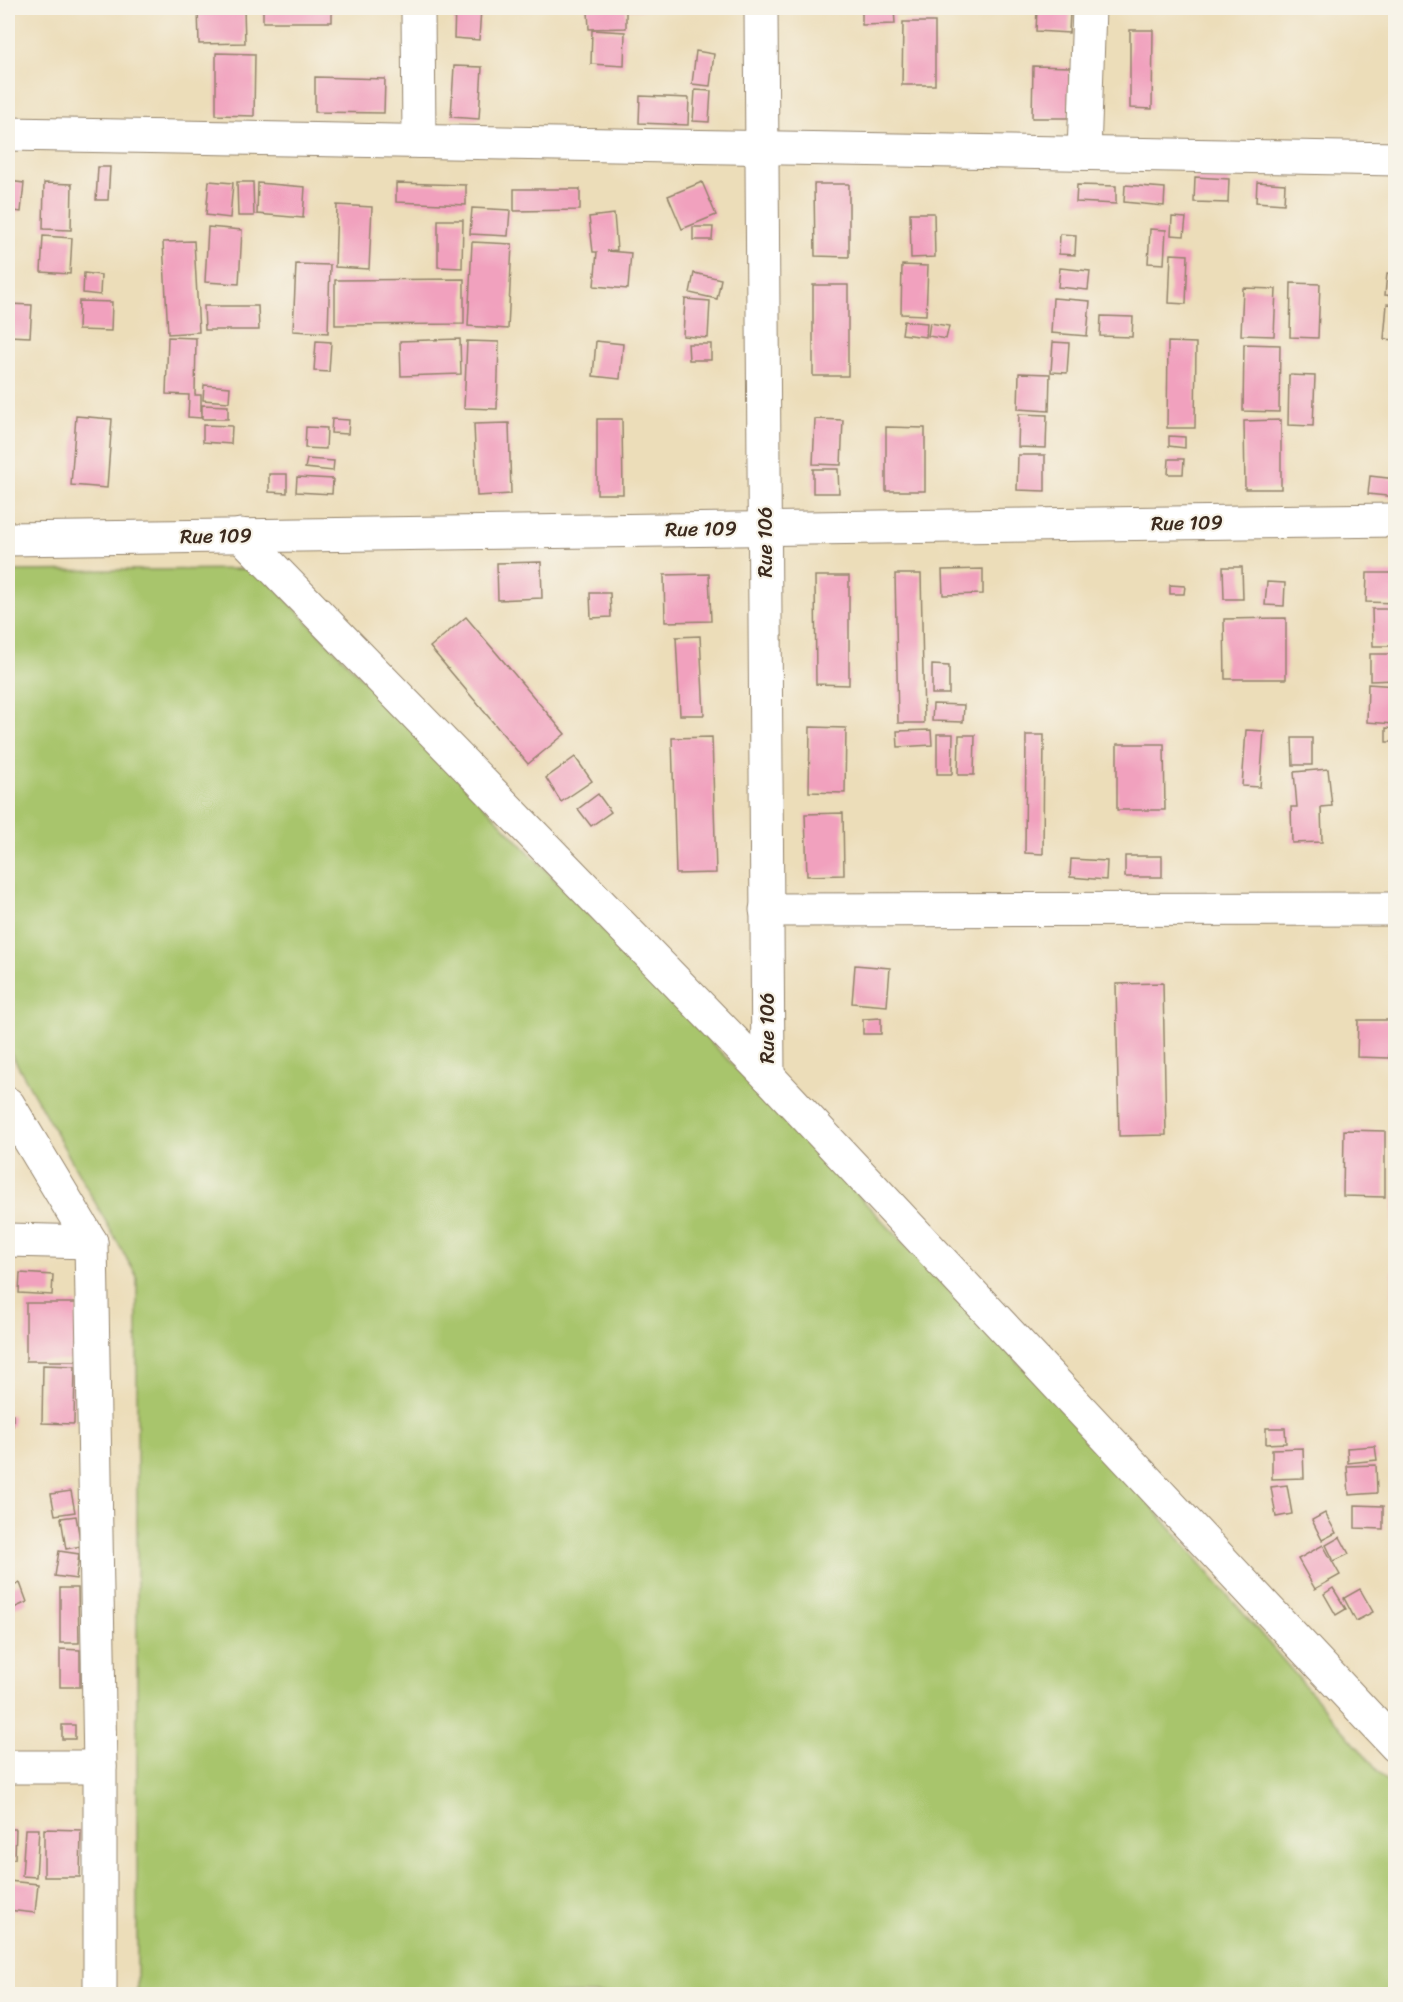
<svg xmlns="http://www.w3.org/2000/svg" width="1403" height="2002" font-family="Sriracha,sans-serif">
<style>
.green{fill:#a8c56c;stroke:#727845;stroke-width:1.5}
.building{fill:#f1a1be}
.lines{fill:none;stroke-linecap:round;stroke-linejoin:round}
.minor-casing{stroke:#94846c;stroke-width:35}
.minor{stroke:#fff;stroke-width:33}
.labels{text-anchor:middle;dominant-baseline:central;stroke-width:4.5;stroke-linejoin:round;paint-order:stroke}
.street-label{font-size:20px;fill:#3b2a1e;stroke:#f7f3e8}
</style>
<rect width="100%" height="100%" fill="#f7f3e8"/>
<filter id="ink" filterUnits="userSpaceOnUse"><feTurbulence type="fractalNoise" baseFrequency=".0167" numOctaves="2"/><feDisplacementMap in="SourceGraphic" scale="12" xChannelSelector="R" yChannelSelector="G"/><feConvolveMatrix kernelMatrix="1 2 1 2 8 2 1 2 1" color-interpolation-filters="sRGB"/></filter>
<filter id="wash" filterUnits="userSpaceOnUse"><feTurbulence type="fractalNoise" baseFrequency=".008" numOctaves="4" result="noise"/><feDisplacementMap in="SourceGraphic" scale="24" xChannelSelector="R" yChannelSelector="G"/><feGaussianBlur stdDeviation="1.35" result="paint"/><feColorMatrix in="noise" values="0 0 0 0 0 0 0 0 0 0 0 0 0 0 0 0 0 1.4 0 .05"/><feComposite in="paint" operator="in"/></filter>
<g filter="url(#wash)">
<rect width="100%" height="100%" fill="#ecddb9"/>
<!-- green -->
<path class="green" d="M 257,569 L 1113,1461 L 1395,1791 L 1395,1994 L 137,1994 L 137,1277 L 8,1048 L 8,571 Z"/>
<g id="blocks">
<!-- building -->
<g class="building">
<path d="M 198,8 L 244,8 L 245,43 L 199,44 Z"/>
<rect x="263" y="8" width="69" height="14"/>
<path d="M 455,8 L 481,8 L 479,40 L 454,38 Z"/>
<path d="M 586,8 L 643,8 L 643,10 L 626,10 L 626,28 L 589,29 L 588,11 L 586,11 Z"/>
<path d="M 862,8 L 894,8 L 895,24 L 862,25 Z"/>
<path d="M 908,8 L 937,8 L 937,14 L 908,13 Z"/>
<path d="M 1037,10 L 1070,12 L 1069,33 L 1036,31 Z"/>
<path d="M 903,22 L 935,22 L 935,85 L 902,85 Z"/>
<path d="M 592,30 L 625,32 L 624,66 L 591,64 Z"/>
<path d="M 1130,30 L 1153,30 L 1152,109 L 1130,108 Z"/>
<path d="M 696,51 L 714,54 L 710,86 L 692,84 Z"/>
<path d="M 216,53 L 255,54 L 254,116 L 216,115 Z"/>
<path d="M 454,66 L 482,67 L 479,119 L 451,117 Z"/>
<path d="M 1033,66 L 1070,67 L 1069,118 L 1032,118 Z"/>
<path d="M 315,77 L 385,79 L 384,113 L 315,112 Z"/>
<path d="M 695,90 L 711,91 L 709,122 L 693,121 Z"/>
<path d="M 640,96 L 689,98 L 688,125 L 639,123 Z"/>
<path d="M 98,167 L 110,167 L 108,200 L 96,200 Z"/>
<path d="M 1195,177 L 1229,179 L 1228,203 L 1194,202 Z"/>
<path d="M 8,181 L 24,183 L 21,212 L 8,210 Z"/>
<path d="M 209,181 L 233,183 L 230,218 L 206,215 Z"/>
<path d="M 237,182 L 253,182 L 254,216 L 238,216 Z"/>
<path d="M 702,182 L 716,215 L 682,229 L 668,196 Z"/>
<path d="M 1257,182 L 1285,184 L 1284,204 L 1256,202 Z"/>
<path d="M 44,183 L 72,184 L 71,230 L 43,229 Z"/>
<path d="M 258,183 L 305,187 L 303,218 L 257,214 Z"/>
<path d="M 396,183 L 466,185 L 466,205 L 396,202 Z"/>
<path d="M 814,184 L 849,184 L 849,257 L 815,256 Z"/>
<path d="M 1077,185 L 1116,186 L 1116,204 L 1076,202 Z"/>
<path d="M 1125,185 L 1165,188 L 1164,206 L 1124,202 Z"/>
<path d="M 514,189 L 580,189 L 580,210 L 514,211 Z"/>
<path d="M 337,205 L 372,207 L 369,269 L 335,267 Z"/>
<path d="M 472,208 L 510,210 L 508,236 L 470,234 Z"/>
<path d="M 910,213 L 934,213 L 935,257 L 911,258 Z"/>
<path d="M 614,214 L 617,250 L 607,251 L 631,253 L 628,289 L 594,286 L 597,252 L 593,252 L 589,217 Z"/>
<path d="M 1172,217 L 1186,218 L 1184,236 L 1171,235 Z"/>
<path d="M 438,220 L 463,220 L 462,268 L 438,267 Z"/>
<path d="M 208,227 L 242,230 L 239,284 L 205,282 Z"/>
<path d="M 693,227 L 713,227 L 712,240 L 693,240 Z"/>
<path d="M 1150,229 L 1166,230 L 1164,264 L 1148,263 Z"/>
<path d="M 1060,234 L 1076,235 L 1075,255 L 1059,254 Z"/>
<path d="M 43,236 L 72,238 L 70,274 L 41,272 Z"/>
<path d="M 194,241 L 199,332 L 168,334 L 163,242 Z"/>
<path d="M 472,242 L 512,244 L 508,329 L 468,326 Z"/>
<path d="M 1171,254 L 1188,255 L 1186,304 L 1169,303 Z"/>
<path d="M 296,264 L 330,265 L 328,333 L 293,331 Z"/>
<path d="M 902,265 L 928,266 L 926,315 L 901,314 Z"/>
<path d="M 1060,268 L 1090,271 L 1088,290 L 1058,287 Z"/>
<path d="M 84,273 L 101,275 L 100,295 L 83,293 Z"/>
<path d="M 694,273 L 721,279 L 717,299 L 690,293 Z"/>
<path d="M 1387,273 L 1396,274 L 1396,296 L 1385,295 Z"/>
<path d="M 464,279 L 464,324 L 335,325 L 335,280 Z"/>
<path d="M 1291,283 L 1320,284 L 1318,338 L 1290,337 Z"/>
<rect x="813" y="285" width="35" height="91"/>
<path d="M 1243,288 L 1276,289 L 1274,336 L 1241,335 Z"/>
<path d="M 1053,298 L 1090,301 L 1087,336 L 1051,333 Z"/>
<path d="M 685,299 L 710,301 L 708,338 L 683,336 Z"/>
<path d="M 79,301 L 112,302 L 111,331 L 78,330 Z"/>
<path d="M 8,304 L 32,305 L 30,337 L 8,336 Z"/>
<path d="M 1387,304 L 1396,305 L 1396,340 L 1384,339 Z"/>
<path d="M 204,306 L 258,306 L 259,330 L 205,330 Z"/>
<path d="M 1101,316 L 1133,317 L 1132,337 L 1100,336 Z"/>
<path d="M 904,321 L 927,323 L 926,337 L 902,334 Z"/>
<path d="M 930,323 L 949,326 L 946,339 L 928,336 Z"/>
<path d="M 168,337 L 196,338 L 195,395 L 201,395 L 201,418 L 188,417 L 189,395 L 166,394 Z"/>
<path d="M 460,339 L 461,374 L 401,376 L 400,341 Z"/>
<path d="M 316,341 L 331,342 L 329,372 L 314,371 Z"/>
<path d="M 467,341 L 499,342 L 497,409 L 464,408 Z"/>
<path d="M 596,341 L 623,344 L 620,379 L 593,376 Z"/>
<path d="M 1053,342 L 1069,343 L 1067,373 L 1051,372 Z"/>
<path d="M 1168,342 L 1196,343 L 1195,428 L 1167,428 Z"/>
<path d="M 688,344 L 711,344 L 711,360 L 689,360 Z"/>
<path d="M 1244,344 L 1280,345 L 1279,412 L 1243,411 Z"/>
<path d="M 1019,373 L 1050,374 L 1049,411 L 1018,409 Z"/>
<path d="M 1289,375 L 1315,376 L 1313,426 L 1288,425 Z"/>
<path d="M 204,385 L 230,387 L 229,402 L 203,400 Z"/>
<path d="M 202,405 L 228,406 L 228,419 L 202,419 Z"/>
<path d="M 1019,414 L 1047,415 L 1046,448 L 1018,447 Z"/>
<path d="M 76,416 L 112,419 L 107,488 L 71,485 Z"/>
<path d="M 332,419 L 349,420 L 348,434 L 331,433 Z"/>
<path d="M 597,419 L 622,419 L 623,494 L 597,494 Z"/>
<path d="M 815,419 L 843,420 L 841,465 L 813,464 Z"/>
<path d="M 1281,420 L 1281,489 L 1245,489 L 1244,421 Z"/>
<path d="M 509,423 L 511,494 L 477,496 L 474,424 Z"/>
<path d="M 203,425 L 232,426 L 231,444 L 203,442 Z"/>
<path d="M 306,427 L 327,428 L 326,449 L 305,448 Z"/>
<path d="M 886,427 L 925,428 L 925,491 L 886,491 Z"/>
<path d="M 1169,436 L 1185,437 L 1185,448 L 1169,446 Z"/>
<path d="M 1018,455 L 1045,455 L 1045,491 L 1017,490 Z"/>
<path d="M 307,459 L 334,461 L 333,471 L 305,468 Z"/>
<path d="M 1169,459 L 1184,459 L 1183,474 L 1168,474 Z"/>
<path d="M 813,469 L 838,469 L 839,493 L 813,493 Z"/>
<path d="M 269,474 L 287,474 L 287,493 L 269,492 Z"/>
<path d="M 1370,476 L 1396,479 L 1396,497 L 1368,494 Z"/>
<path d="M 297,477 L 333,479 L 332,494 L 296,492 Z"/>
<path d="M 541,562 L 542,598 L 498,600 L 497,563 Z"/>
<path d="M 1223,567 L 1242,567 L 1243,599 L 1224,599 Z"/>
<path d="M 983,569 L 983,594 L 943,595 L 942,570 Z"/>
<path d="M 1367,573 L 1396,573 L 1396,603 L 1366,602 Z"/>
<path d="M 709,574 L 711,621 L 665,622 L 664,575 Z"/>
<path d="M 895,574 L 921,574 L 924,723 L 898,723 Z"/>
<path d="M 815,576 L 849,576 L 849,685 L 816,684 Z"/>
<path d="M 1267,582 L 1285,583 L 1284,606 L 1265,605 Z"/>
<path d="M 1170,585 L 1185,586 L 1184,594 L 1170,594 Z"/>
<path d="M 590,593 L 610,593 L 611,617 L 591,618 Z"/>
<path d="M 1372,609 L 1396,609 L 1396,646 L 1373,646 Z"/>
<path d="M 466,617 L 565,734 L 528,764 L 430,647 Z"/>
<path d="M 1286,618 L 1286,679 L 1225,679 L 1224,619 Z"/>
<path d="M 700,636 L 704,715 L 680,715 L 676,637 Z"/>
<path d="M 1370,654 L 1396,654 L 1396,680 L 1370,681 Z"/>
<path d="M 932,665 L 949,666 L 949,694 L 932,694 Z"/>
<path d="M 1368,684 L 1396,686 L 1394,724 L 1367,722 Z"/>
<path d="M 933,704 L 964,705 L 963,722 L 932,721 Z"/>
<path d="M 810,727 L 846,728 L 845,793 L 809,792 Z"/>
<path d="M 1386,728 L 1396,729 L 1396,742 L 1386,742 Z"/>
<path d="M 931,730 L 932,745 L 898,747 L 897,731 Z"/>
<path d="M 1246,730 L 1264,731 L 1260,787 L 1242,786 Z"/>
<path d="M 937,734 L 953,734 L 952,774 L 937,774 Z"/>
<path d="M 959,735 L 975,735 L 974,775 L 958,775 Z"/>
<path d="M 1026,735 L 1044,735 L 1043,854 L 1025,853 Z"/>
<path d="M 712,737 L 716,873 L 676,874 L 672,738 Z"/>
<path d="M 1292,738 L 1312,738 L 1312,765 L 1293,765 Z"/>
<path d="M 1117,744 L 1164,744 L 1165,810 L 1117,810 Z"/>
<path d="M 575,757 L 592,781 L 561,802 L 546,778 Z"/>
<path d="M 1328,769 L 1332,806 L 1321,807 L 1322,842 L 1292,843 L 1291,807 L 1297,807 L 1294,772 Z"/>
<path d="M 598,794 L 611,812 L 591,826 L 578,809 Z"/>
<path d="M 843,813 L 844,875 L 807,876 L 805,814 Z"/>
<rect x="1125" y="856" width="37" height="21"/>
<path d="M 1071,859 L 1107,861 L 1106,880 L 1070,877 Z"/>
<path d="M 855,965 L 890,968 L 887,1006 L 852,1003 Z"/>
<path d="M 1163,983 L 1166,1135 L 1119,1136 L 1116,984 Z"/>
<path d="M 881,1018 L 881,1034 L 863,1034 L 863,1019 Z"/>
<path d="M 1358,1020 L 1390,1020 L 1389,1058 L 1357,1057 Z"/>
<path d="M 1394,1084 L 1396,1084 L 1396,1124 L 1393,1124 Z"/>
<path d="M 1344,1130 L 1385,1131 L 1385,1197 L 1343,1196 Z"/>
<path d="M 1394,1198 L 1396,1198 L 1396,1223 L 1393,1223 Z"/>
<path d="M 1394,1230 L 1396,1230 L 1396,1308 L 1392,1308 Z"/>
<path d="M 20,1273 L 53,1275 L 52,1295 L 19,1293 Z"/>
<rect x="26" y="1303" width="51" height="58"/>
<path d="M 43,1365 L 75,1366 L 74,1424 L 42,1423 Z"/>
<rect x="8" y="1415" width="5" height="11"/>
<path d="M 1266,1428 L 1285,1428 L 1286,1443 L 1266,1444 Z"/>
<path d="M 1375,1446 L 1377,1460 L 1348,1463 L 1347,1448 Z"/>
<path d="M 1303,1448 L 1304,1478 L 1272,1479 L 1272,1449 Z"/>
<path d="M 1394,1461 L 1396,1461 L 1396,1479 L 1393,1479 Z"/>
<path d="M 1376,1465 L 1377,1493 L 1349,1495 L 1347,1466 Z"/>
<path d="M 1287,1485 L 1292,1514 L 1276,1517 L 1271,1487 Z"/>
<path d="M 71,1491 L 75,1512 L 55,1515 L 51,1494 Z"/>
<path d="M 1355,1505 L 1383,1506 L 1383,1529 L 1355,1528 Z"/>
<path d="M 1325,1513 L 1336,1533 L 1322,1540 L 1312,1520 Z"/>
<path d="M 76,1516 L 81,1546 L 66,1549 L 61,1518 Z"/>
<path d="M 1340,1537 L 1349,1554 L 1334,1561 L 1326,1545 Z"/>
<path d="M 1323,1545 L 1340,1575 L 1315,1589 L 1298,1559 Z"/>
<path d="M 59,1551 L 79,1554 L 76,1579 L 55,1576 Z"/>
<path d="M 20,1583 L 27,1602 L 14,1608 L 8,1594 L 8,1588 Z"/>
<path d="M 60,1588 L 78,1588 L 79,1643 L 60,1643 Z"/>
<path d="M 1333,1588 L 1346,1609 L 1336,1615 L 1324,1594 Z"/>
<path d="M 1360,1589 L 1373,1612 L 1356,1621 L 1344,1598 Z"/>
<path d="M 60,1649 L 80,1650 L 80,1687 L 60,1687 Z"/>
<rect x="62" y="1725" width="13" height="14"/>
<path d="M 8,1829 L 16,1829 L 15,1859 L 8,1859 Z"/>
<path d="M 25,1829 L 39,1829 L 36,1877 L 22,1876 Z"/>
<path d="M 44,1829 L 81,1830 L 80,1877 L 44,1877 Z"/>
<path d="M 8,1881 L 38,1884 L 35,1913 L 8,1910 Z"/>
</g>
</g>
</g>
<g filter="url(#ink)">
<use href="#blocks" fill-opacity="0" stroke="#94846c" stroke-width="1.5"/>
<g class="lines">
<defs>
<g id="minor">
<path d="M 418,8 L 419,141"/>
<path d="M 761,8 L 768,1076"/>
<path d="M 8,134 L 1396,159"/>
<path d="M 1084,153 L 1089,8"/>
<path d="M 241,535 L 768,1076 L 1396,1746"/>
<path d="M 8,539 L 1396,520"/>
<path d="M 766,910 L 1396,909"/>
<path d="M 8,1104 L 91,1242 L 100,1767 L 100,1994"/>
<path d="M 8,1240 L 91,1242"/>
<path d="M 8,1767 L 100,1767"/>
</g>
</defs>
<!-- minor casing -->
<use href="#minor" class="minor-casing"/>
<!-- minor -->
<use href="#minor" class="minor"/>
</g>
</g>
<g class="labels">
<!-- street labels -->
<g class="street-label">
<text transform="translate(1187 523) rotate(-1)">Rue 109</text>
<text transform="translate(701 529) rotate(-1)">Rue 109</text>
<text transform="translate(216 536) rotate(-1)">Rue 109</text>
<text transform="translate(765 542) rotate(-90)">Rue 106</text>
<text transform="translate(767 1028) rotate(-90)">Rue 106</text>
</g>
</g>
<!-- margin -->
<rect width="1403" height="2002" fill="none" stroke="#f7f3e8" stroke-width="30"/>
</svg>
